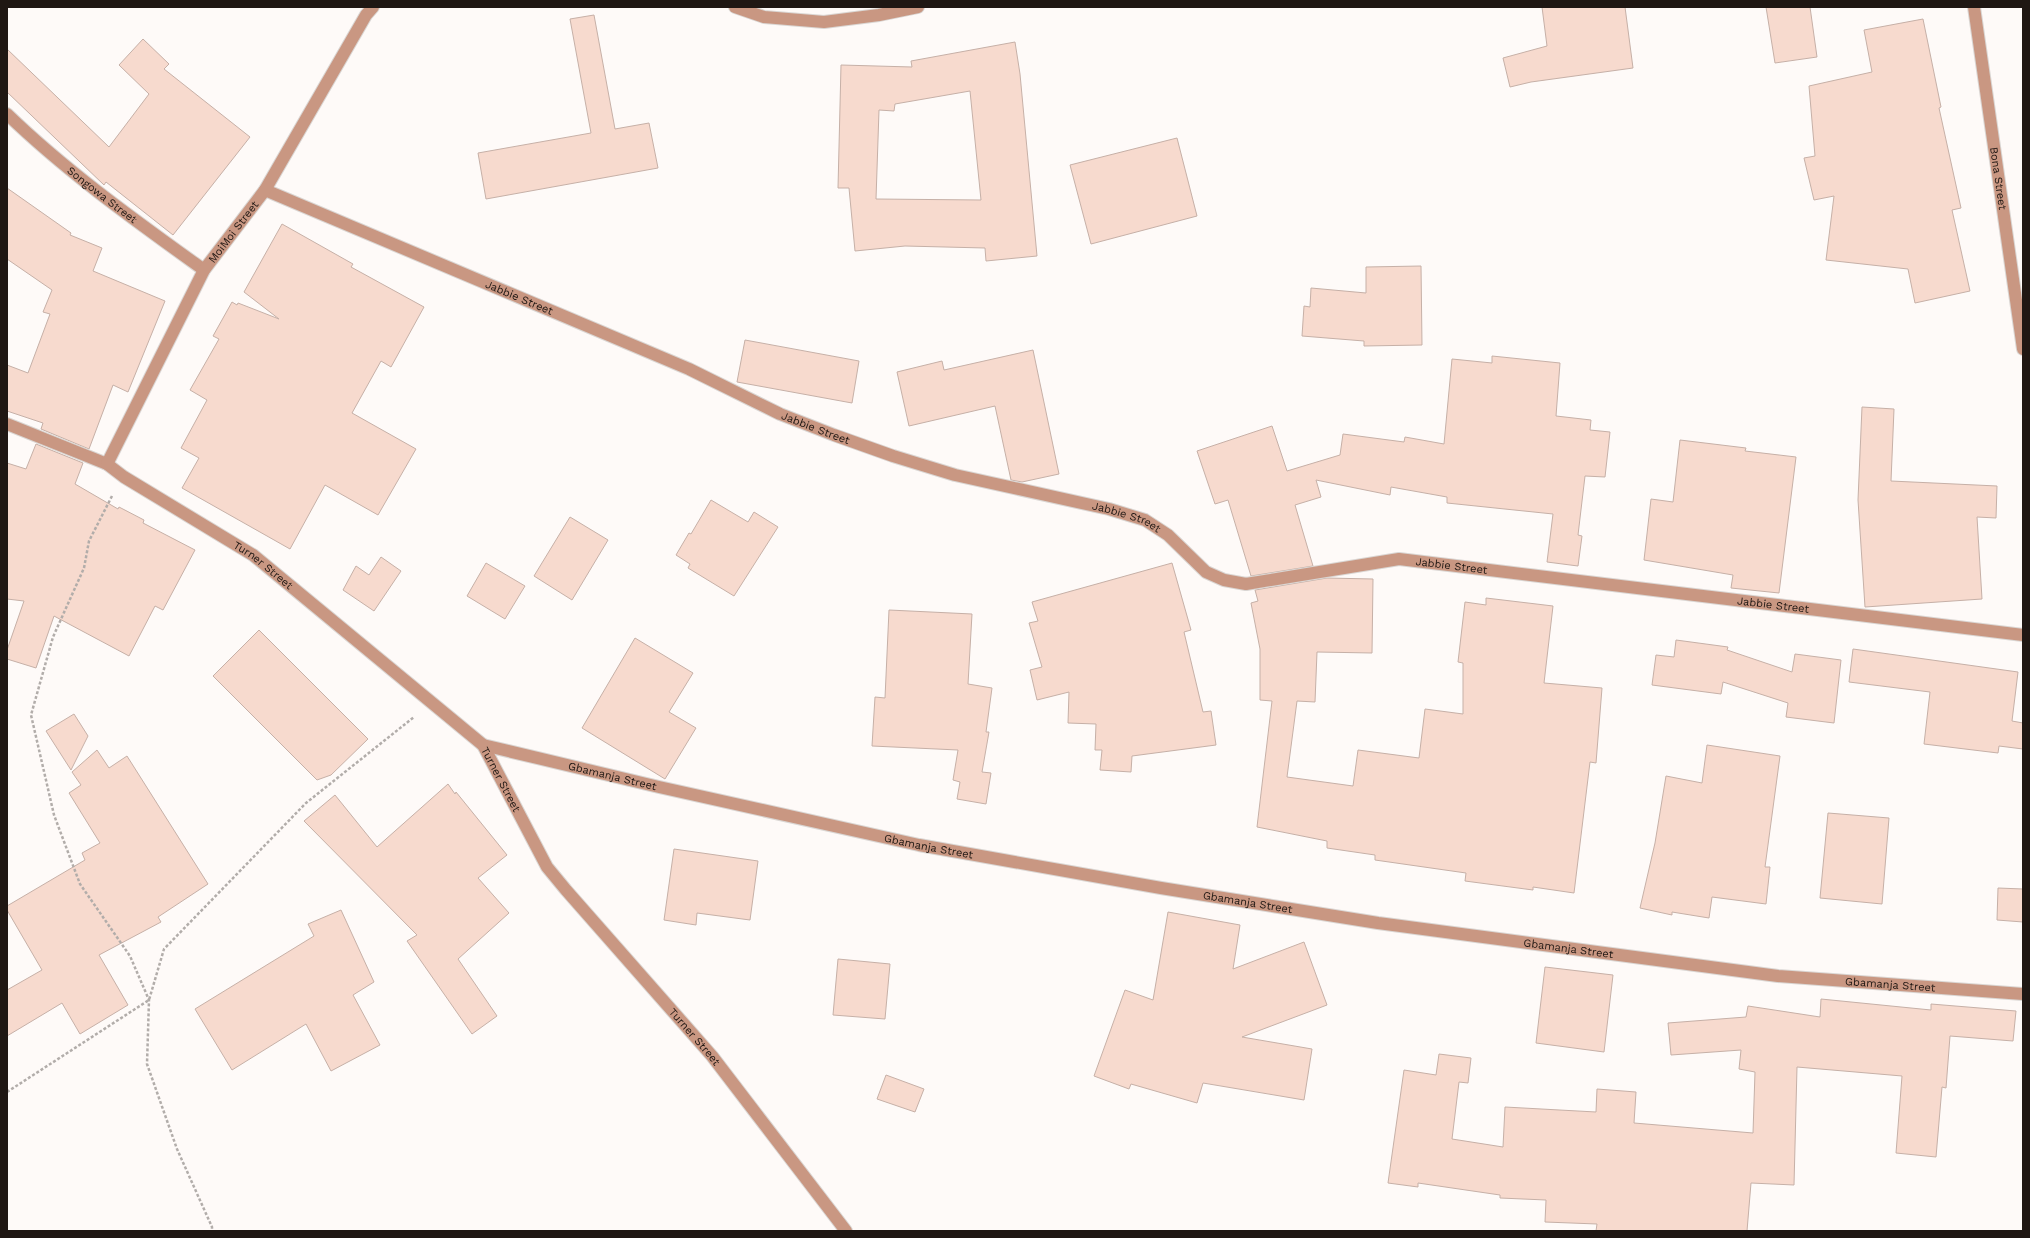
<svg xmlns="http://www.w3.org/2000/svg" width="2030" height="1238" font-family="'Work Sans',sans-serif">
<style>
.building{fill:#f7dace;stroke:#c6b0a7;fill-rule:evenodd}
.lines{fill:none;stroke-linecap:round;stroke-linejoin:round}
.street-casing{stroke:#dad6d3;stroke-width:14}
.path{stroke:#b2adaa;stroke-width:2.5;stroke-dasharray:3 2;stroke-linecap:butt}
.street{stroke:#c99782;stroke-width:12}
.labels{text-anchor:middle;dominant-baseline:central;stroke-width:4;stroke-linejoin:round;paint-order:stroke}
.street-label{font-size:11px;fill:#1f1713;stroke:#fff}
</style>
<rect width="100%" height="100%" fill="#fefaf8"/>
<!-- building -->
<g class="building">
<path d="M 1542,7 L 1625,7 L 1633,68 L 1531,82 L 1510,87 L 1503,58 L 1547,46 Z"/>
<path d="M 1766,7 L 1810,7 L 1817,57 L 1775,63 Z"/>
<path d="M 594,15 L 615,129 L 649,123 L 658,168 L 486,199 L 478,153 L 591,133 L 570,19 Z"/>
<path d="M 1923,19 L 1941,107 L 1939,108 L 1961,208 L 1952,210 L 1970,291 L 1915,303 L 1908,269 L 1826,260 L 1834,196 L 1814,200 L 1804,158 L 1815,156 L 1809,86 L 1872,72 L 1864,30 Z"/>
<path d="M 143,39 L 169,64 L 164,69 L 250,137 L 173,235 L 106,182 L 104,185 L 7,92 L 7,49 L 109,147 L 149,94 L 119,65 Z"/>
<path d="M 1015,42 L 1020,74 L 1037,256 L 986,261 L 985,248 L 905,246 L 855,251 L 849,188 L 838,188 L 841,65 L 912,67 L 911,61 ZM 970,91 L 981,200 L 876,199 L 879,110 L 894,111 L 895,104 Z"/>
<path d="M 1177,138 L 1197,216 L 1091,244 L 1070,165 Z"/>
<path d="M 7,188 L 71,233 L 70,235 L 102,248 L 93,271 L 165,301 L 128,392 L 113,385 L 89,449 L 41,429 L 43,423 L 7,411 L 7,365 L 28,373 L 50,314 L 43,312 L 52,290 L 7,259 Z"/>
<path d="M 282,224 L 353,264 L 351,267 L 424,307 L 391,367 L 381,361 L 352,413 L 416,449 L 378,515 L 325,485 L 290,549 L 182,488 L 199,458 L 181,448 L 207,400 L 190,390 L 219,339 L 213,336 L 232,302 L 237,305 L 238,303 L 279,319 L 244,292 Z"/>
<path d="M 1421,266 L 1422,345 L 1364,346 L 1364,341 L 1302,336 L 1304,306 L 1310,307 L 1311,288 L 1366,293 L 1366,267 Z"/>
<path d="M 745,340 L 859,361 L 852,403 L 737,382 Z"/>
<path d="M 1033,350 L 1059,474 L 1022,482 L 1011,480 L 995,406 L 909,426 L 897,372 L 942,361 L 944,370 Z"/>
<path d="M 1492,356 L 1560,363 L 1556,416 L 1591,420 L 1590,430 L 1610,432 L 1605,477 L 1585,476 L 1578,535 L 1582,536 L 1578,566 L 1547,562 L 1553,514 L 1447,503 L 1447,497 L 1391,487 L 1390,495 L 1316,480 L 1321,497 L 1295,505 L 1313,566 L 1251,576 L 1228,500 L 1215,504 L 1197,451 L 1272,426 L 1287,471 L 1340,455 L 1343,434 L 1404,442 L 1405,437 L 1444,444 L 1452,359 L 1492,363 Z"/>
<path d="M 1862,407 L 1894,409 L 1891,481 L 1997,486 L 1996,518 L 1977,517 L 1982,599 L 1865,607 L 1858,500 Z"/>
<path d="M 1680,440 L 1746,448 L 1745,451 L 1796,457 L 1779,593 L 1731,588 L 1733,575 L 1644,560 L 1651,499 L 1673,502 Z"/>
<path d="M 36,444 L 83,463 L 75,484 L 118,509 L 119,507 L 144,520 L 143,523 L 195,550 L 163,610 L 155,606 L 129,656 L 54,616 L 36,668 L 7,659 L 7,650 L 24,601 L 7,599 L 7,463 L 26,469 Z"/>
<path d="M 711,500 L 748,522 L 754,512 L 778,527 L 734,596 L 688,568 L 690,564 L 676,555 L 689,533 L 691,534 Z"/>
<path d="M 570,517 L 608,540 L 572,600 L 534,576 Z"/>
<path d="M 381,557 L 401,571 L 374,611 L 343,590 L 356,566 L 369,575 Z"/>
<path d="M 486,563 L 525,586 L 505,619 L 467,596 Z"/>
<path d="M 1172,563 L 1191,630 L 1184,632 L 1203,712 L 1211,711 L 1216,745 L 1132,756 L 1131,772 L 1100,770 L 1102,750 L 1095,750 L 1096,724 L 1068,723 L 1069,692 L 1037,700 L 1030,670 L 1042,667 L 1029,623 L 1038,621 L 1032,602 Z"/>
<path d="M 1327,578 L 1373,579 L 1372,653 L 1317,652 L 1315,702 L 1297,701 L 1287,777 L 1353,786 L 1358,750 L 1419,758 L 1425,709 L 1463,714 L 1463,663 L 1458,662 L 1465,602 L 1486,605 L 1486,598 L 1553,606 L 1544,683 L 1602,688 L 1596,763 L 1590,762 L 1574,893 L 1533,887 L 1533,890 L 1465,881 L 1466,873 L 1375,860 L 1375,855 L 1327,848 L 1327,841 L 1257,827 L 1272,701 L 1260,700 L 1260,649 L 1251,603 L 1258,601 L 1255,590 Z"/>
<path d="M 889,610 L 972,614 L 968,684 L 992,688 L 986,732 L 989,732 L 982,772 L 991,773 L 986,804 L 957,799 L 960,782 L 953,780 L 958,750 L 872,746 L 875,697 L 885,698 Z"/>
<path d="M 259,630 L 368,739 L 331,775 L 317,780 L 213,676 Z"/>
<path d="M 635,638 L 693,673 L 669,712 L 696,728 L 665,779 L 582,728 Z"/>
<path d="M 1676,640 L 1728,647 L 1727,650 L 1792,672 L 1795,654 L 1841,660 L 1834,723 L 1786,717 L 1788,703 L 1723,682 L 1721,694 L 1652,685 L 1656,655 L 1674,657 Z"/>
<path d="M 1853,649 L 2018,672 L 2012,721 L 2023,723 L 2023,749 L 1999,746 L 1998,753 L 1924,744 L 1930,692 L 1849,682 Z"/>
<path d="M 74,714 L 88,736 L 71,770 L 46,731 Z"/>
<path d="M 1707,745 L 1780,756 L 1765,867 L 1770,867 L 1766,904 L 1712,897 L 1709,918 L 1672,912 L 1672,915 L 1640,908 L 1655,843 L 1666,776 L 1702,783 Z"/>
<path d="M 97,750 L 109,768 L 127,756 L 208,884 L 158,917 L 161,922 L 99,955 L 128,1005 L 80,1034 L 62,1003 L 7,1036 L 7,990 L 42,970 L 7,910 L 7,906 L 85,860 L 82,853 L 100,843 L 69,793 L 81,785 L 72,772 Z"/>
<path d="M 448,784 L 455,794 L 456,792 L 507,855 L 478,878 L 509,913 L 458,959 L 497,1016 L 472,1034 L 407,941 L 417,935 L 304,821 L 335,795 L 377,847 Z"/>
<path d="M 1828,813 L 1889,818 L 1882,904 L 1820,898 Z"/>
<path d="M 674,849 L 758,861 L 750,920 L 697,913 L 696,925 L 664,920 Z"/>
<path d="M 1998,888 L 2023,889 L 2023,922 L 1997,920 Z"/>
<path d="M 341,910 L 374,982 L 353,995 L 380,1045 L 331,1071 L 306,1024 L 232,1070 L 195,1009 L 314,936 L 308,924 Z"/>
<path d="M 1168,912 L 1240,925 L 1233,969 L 1304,942 L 1327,1005 L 1242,1037 L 1312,1049 L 1304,1100 L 1203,1083 L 1197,1103 L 1131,1084 L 1129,1089 L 1094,1076 L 1125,990 L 1153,1000 Z"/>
<path d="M 838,959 L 890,964 L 885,1019 L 833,1015 Z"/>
<path d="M 1545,967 L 1613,975 L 1604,1052 L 1536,1043 Z"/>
<path d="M 1821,999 L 1931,1010 L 1931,1004 L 2016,1011 L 2013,1041 L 1950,1036 L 1946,1088 L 1942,1087 L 1936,1157 L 1896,1153 L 1902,1076 L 1797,1067 L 1794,1185 L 1751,1183 L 1747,1231 L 1596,1231 L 1597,1224 L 1545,1222 L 1546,1200 L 1500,1198 L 1500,1195 L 1418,1183 L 1418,1187 L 1388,1183 L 1404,1070 L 1436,1075 L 1439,1054 L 1471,1058 L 1468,1083 L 1459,1082 L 1452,1139 L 1503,1147 L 1505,1107 L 1596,1112 L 1597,1089 L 1636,1092 L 1634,1123 L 1753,1133 L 1755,1072 L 1739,1069 L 1741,1050 L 1671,1055 L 1668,1023 L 1746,1017 L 1748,1006 L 1820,1017 Z"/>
<path d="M 886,1075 L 924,1089 L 915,1112 L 877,1099 Z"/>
</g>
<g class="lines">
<defs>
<g id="street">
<path d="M 735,7 L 764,17 L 824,22 L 879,15 L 918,7"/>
<path id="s1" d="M 1974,7 L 2023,349"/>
<path id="s2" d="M 7,114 C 67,172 136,221 204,270"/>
<path id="s3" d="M 265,190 L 689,369 L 780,414 L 834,435 L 893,456 L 955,475 L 1109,509 L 1145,520 L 1168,535 L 1206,572 L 1224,580 L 1246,584 L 1399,559 L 2023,635"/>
<path id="s4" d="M 7,424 L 107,464 L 124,477 L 253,555 L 483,745 L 547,867 L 566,890 L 712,1056 L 846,1231"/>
<path id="s5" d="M 107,464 L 204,270 L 265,190 L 366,15 L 373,7"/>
<path id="s6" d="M 483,745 L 659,787 L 919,845 L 1161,888 L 1378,923 L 1778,976 L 2023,994"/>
</g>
</defs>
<!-- street casing -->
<use href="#street" class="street-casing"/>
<!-- path -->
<g class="path">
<path d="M 112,496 L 89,541 L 84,568 L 53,637 L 31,715 L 54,815 L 80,884 L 130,956 L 149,1000 L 147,1064 L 177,1149 L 212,1227 L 212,1231"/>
<path d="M 7,1092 L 149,1000 L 164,949 L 306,803 L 414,717"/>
</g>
<!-- street -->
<use href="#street" class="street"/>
</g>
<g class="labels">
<!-- street labels -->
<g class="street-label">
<text stroke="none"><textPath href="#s1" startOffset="173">Bona Street</textPath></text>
<text stroke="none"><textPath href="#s2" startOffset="125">Songowa Street</textPath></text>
<text stroke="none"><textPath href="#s5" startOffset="265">MoiMoi Street</textPath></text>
<text stroke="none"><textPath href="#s3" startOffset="276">Jabbie Street</textPath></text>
<text stroke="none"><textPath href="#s3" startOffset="600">Jabbie Street</textPath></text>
<text stroke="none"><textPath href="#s3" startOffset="924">Jabbie Street</textPath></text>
<text stroke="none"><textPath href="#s4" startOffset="294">Turner Street</textPath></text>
<text stroke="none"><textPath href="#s3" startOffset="1273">Jabbie Street</textPath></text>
<text stroke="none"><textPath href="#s3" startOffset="1597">Jabbie Street</textPath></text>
<text stroke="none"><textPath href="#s6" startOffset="133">Gbamanja Street</textPath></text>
<text stroke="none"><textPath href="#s4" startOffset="617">Turner Street</textPath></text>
<text stroke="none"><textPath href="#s6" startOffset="457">Gbamanja Street</textPath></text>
<text stroke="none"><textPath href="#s6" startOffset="781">Gbamanja Street</textPath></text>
<text stroke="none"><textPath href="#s6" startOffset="1105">Gbamanja Street</textPath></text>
<text stroke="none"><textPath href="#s6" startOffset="1429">Gbamanja Street</textPath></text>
<text stroke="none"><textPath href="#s4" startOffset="941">Turner Street</textPath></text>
</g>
</g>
<!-- border -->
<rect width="2030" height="1238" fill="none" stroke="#1f1713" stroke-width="16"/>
</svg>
